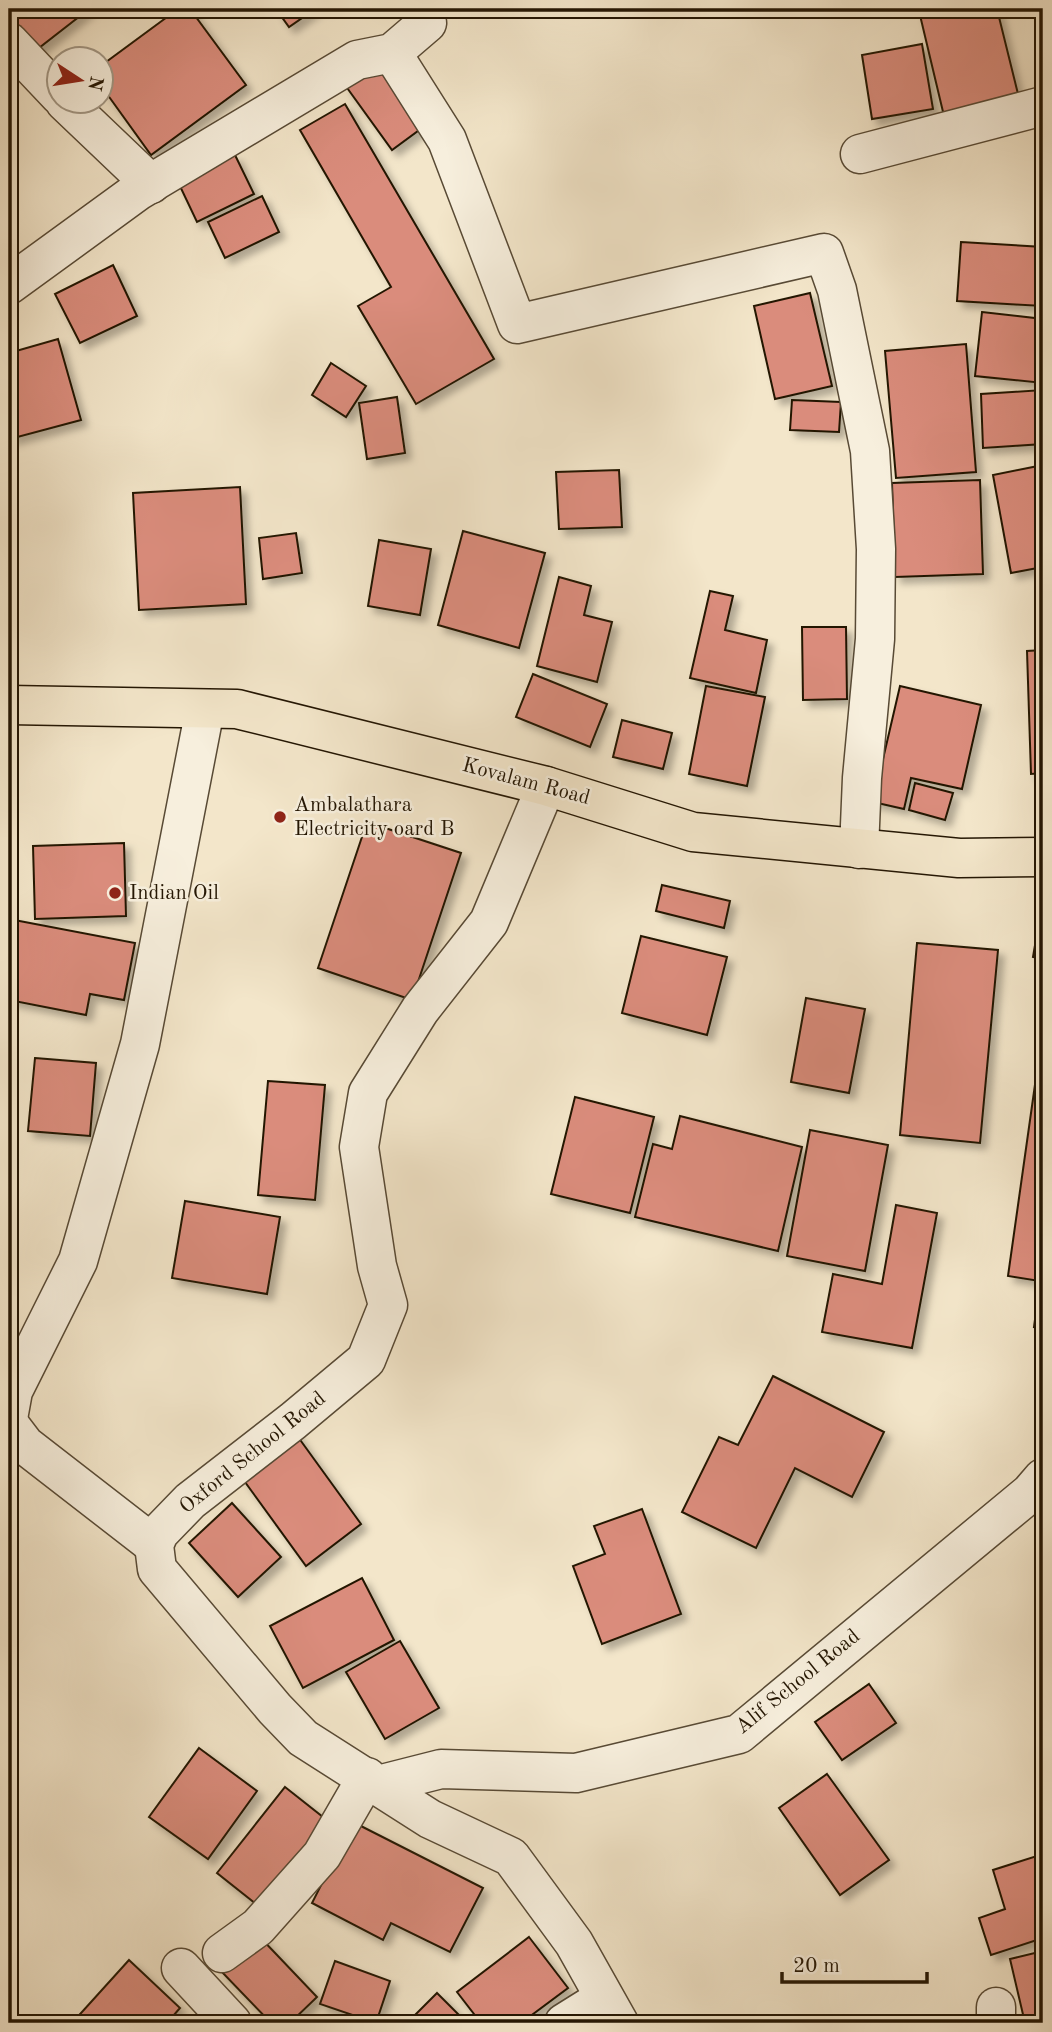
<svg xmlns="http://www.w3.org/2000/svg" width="1052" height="2032" font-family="'Old Standard TT',serif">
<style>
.building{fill:#da8c7b;stroke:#241603;stroke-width:2;filter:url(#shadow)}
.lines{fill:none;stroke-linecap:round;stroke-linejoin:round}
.minor-casing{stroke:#584a35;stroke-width:41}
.primary-casing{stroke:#241603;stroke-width:41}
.minor{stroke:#f7efdd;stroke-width:38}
.primary{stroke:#f3e6ca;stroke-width:38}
.poi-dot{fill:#8f2418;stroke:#f7efdd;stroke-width:2.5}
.labels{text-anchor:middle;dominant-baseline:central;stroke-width:5;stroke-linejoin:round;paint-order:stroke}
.street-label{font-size:21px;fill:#241603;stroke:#f7efdd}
.poi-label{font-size:21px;fill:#241603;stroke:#f7efdd;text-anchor:start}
</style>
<defs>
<filter id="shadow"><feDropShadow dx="6" dy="6" stdDeviation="3.5" flood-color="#0004"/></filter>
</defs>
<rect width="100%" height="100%" fill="#f3e6ca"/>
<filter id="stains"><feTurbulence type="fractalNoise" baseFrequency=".00286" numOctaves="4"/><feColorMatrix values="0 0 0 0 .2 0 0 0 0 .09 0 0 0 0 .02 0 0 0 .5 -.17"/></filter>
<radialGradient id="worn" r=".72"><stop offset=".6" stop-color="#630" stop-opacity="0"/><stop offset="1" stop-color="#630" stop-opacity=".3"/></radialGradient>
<!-- building -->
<g class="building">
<path d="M 25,9 L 89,9 L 35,51 L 11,20 Z"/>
<path d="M 178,9 L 190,9 L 246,85 L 151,155 L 102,87 L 102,65 Z"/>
<path d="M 276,9 L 315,9 L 289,27 Z"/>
<path d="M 927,9 L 997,9 L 1019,98 L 944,116 L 919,11 Z"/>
<path d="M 922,44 L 933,109 L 872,119 L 862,55 Z"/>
<path d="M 379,60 L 426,125 L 392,150 L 345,85 Z"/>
<path d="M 345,104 L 494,359 L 416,404 L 358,306 L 391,287 L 300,130 Z"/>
<path d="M 235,155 L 254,194 L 197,222 L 178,182 Z"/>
<path d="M 262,196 L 279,232 L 225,258 L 208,222 Z"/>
<path d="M 961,242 L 1043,247 L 1043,306 L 957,301 Z"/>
<path d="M 113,265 L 137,316 L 80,343 L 55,294 Z"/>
<path d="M 810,293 L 832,386 L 775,399 L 754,306 Z"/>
<path d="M 982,312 L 1043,319 L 1043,383 L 975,376 Z"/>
<path d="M 58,339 L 81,420 L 10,439 L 9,353 Z"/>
<path d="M 966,344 L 976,472 L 896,478 L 885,351 Z"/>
<path d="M 331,363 L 366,386 L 346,417 L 312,395 Z"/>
<path d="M 1043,390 L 1043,444 L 983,448 L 981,394 Z"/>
<path d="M 397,397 L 405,453 L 367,459 L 359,403 Z"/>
<path d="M 792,400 L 841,402 L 839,432 L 790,430 Z"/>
<path d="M 1043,465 L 1043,567 L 1011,573 L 993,475 Z"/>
<path d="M 619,470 L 622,527 L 559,529 L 556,472 Z"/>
<path d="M 980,480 L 983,574 L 895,577 L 892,483 Z"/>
<path d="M 240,487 L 246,604 L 139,610 L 133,493 Z"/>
<path d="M 463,531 L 545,553 L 519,648 L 438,625 Z"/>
<path d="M 296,533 L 302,573 L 263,579 L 259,538 Z"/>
<path d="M 379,540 L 431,549 L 420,615 L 368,606 Z"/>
<path d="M 559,577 L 591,586 L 584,615 L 612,622 L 597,682 L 537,666 Z"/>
<path d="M 710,591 L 733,596 L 725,630 L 767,640 L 756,693 L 690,678 Z"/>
<path d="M 802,627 L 846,627 L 847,699 L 803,700 Z"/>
<path d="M 1043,650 L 1043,773 L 1031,774 L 1027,651 Z"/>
<path d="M 533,674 L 607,704 L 590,747 L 516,717 Z"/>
<path d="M 706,686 L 765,697 L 747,786 L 689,774 Z"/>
<path d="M 900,686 L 981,705 L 962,789 L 911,778 L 904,809 L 873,802 Z"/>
<path d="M 622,720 L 672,733 L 663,769 L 613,757 Z"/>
<path d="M 915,783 L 953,793 L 945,820 L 909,810 Z"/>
<path d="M 367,822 L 461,853 L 412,1000 L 318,968 Z"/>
<path d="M 124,843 L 126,916 L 35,919 L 33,846 Z"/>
<path d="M 662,885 L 730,901 L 724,928 L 656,911 Z"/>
<path d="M 1041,910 L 1043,911 L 1043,959 L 1033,957 Z"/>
<path d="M 9,919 L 135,943 L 124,1000 L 90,994 L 86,1015 L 9,1000 Z"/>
<path d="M 641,936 L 727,957 L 707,1035 L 622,1013 Z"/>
<path d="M 917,943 L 998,950 L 980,1143 L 900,1135 Z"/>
<path d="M 806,998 L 865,1009 L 849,1093 L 791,1082 Z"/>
<path d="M 1043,1028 L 1043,1328 L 1034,1327 L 1040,1281 L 1008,1276 Z"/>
<path d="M 35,1058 L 96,1063 L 90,1136 L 28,1131 Z"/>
<path d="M 268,1081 L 325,1085 L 315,1200 L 258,1195 Z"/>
<path d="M 575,1097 L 654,1117 L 630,1213 L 551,1194 Z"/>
<path d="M 680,1116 L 802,1147 L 778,1251 L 635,1217 L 653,1144 L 672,1149 Z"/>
<path d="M 810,1130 L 888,1145 L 865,1271 L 787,1256 Z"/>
<path d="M 185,1201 L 280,1217 L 267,1294 L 172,1278 Z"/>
<path d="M 896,1205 L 937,1213 L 912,1348 L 822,1332 L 833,1274 L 882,1284 Z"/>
<path d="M 773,1376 L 884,1432 L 852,1497 L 795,1468 L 756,1548 L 682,1512 L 719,1437 L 738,1445 Z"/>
<path d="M 293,1430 L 361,1524 L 306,1566 L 237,1471 Z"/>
<path d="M 232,1503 L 281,1557 L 238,1597 L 189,1543 Z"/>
<path d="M 642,1509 L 681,1614 L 602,1644 L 573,1566 L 605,1554 L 594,1526 Z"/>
<path d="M 362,1578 L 394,1640 L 303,1688 L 270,1626 Z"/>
<path d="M 400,1641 L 439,1708 L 385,1739 L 346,1672 Z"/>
<path d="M 869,1684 L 896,1723 L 842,1760 L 815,1722 Z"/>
<path d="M 199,1748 L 257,1791 L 208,1859 L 149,1817 Z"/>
<path d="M 827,1774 L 889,1860 L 840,1895 L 779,1808 Z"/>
<path d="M 285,1787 L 333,1825 L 266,1912 L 217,1873 Z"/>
<path d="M 353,1822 L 483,1888 L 450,1952 L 391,1923 L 383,1940 L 312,1903 Z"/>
<path d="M 1043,1854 L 1043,1938 L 991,1955 L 979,1918 L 1005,1909 L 993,1870 Z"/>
<path d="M 257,1934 L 317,1997 L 290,2023 L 271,2023 L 220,1970 Z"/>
<path d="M 529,1937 L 568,1988 L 521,2023 L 481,2023 L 457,1992 Z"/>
<path d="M 1043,1951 L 1043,2023 L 1025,2023 L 1010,1959 Z"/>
<path d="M 129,1960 L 180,2008 L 167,2023 L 72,2023 Z"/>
<path d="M 335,1961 L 390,1981 L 376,2023 L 320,2004 Z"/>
<path d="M 437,1993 L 467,2023 L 407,2023 Z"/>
</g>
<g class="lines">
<defs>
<g id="minor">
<path d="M 9,42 L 60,96"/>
<path d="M 392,53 L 447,140 L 517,324 L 824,253 L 837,290 L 870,451 L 876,549 L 875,639 L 862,778 L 859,849"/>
<path d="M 65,102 L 151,184"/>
<path d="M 860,154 L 1043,106"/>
<path d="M 9,285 L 138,191 L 357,60 L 392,53 L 427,23"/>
<path d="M 546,786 L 489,922 L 420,1010 L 368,1093 L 359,1147 L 377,1266 L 388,1305 L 366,1360 L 293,1421 L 190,1501 L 159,1533 L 154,1545 L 157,1569 L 275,1709 L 303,1738 L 430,1819 L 511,1857 L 574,1943 L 619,2023"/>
<path d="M 9,1413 L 13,1391 L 78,1261 L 140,1044 L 205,709"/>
<path d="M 9,1424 L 25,1445 L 154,1545"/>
<path d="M 378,1785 L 441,1769 L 576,1773 L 739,1734 L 1030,1493 L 1043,1478"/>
<path d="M 222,1953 L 258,1927 L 322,1855 L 367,1777"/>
<path d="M 181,1968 L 232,2023"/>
<path d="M 564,2023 L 604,1998"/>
<path d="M 996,2023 L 996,2007"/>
</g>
<path id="primary" d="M 9,705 L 237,709 L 546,786 L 693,832 L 959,858 L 1043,857"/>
</defs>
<!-- minor casing -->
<use href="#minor" class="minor-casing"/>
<!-- primary casing -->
<use href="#primary" class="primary-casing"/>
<!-- minor -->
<use href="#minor" class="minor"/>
<!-- primary -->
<use href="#primary" class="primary"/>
</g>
<!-- markers -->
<g class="poi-dot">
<circle cx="280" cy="817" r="7"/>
<circle cx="115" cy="893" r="7"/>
</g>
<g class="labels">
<!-- street labels -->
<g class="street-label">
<text transform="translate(526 782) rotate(15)">Kovalam Road</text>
<text transform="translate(253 1453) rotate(-39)">Oxford School Road</text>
<text transform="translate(798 1682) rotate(-39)">Alif School Road</text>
</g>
<!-- poi labels -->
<g class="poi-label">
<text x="294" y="805">Ambalathara<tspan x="294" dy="24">Electricity oard B</tspan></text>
<text x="129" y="893">Indian Oil</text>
</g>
</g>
<!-- margin -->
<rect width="1052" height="2032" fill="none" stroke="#f3e6ca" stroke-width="35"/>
<rect x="10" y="10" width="1031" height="2011" fill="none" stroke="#241603" stroke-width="3.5"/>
<rect x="18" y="18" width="1017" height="1997" fill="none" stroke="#241603" stroke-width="2"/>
<!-- north arrow -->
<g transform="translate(80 80) rotate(102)"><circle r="33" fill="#f7efdd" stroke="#a39886" stroke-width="2"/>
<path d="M0-5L12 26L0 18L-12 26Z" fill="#8f2418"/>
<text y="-10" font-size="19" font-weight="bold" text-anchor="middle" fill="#241603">N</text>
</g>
<!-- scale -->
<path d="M782 1972v10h145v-10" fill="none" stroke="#241603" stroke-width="3.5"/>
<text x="793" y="1972" font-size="21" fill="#241603" stroke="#f7efdd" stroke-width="5" paint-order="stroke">20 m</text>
<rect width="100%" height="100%" filter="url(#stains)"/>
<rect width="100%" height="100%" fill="url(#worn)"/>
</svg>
